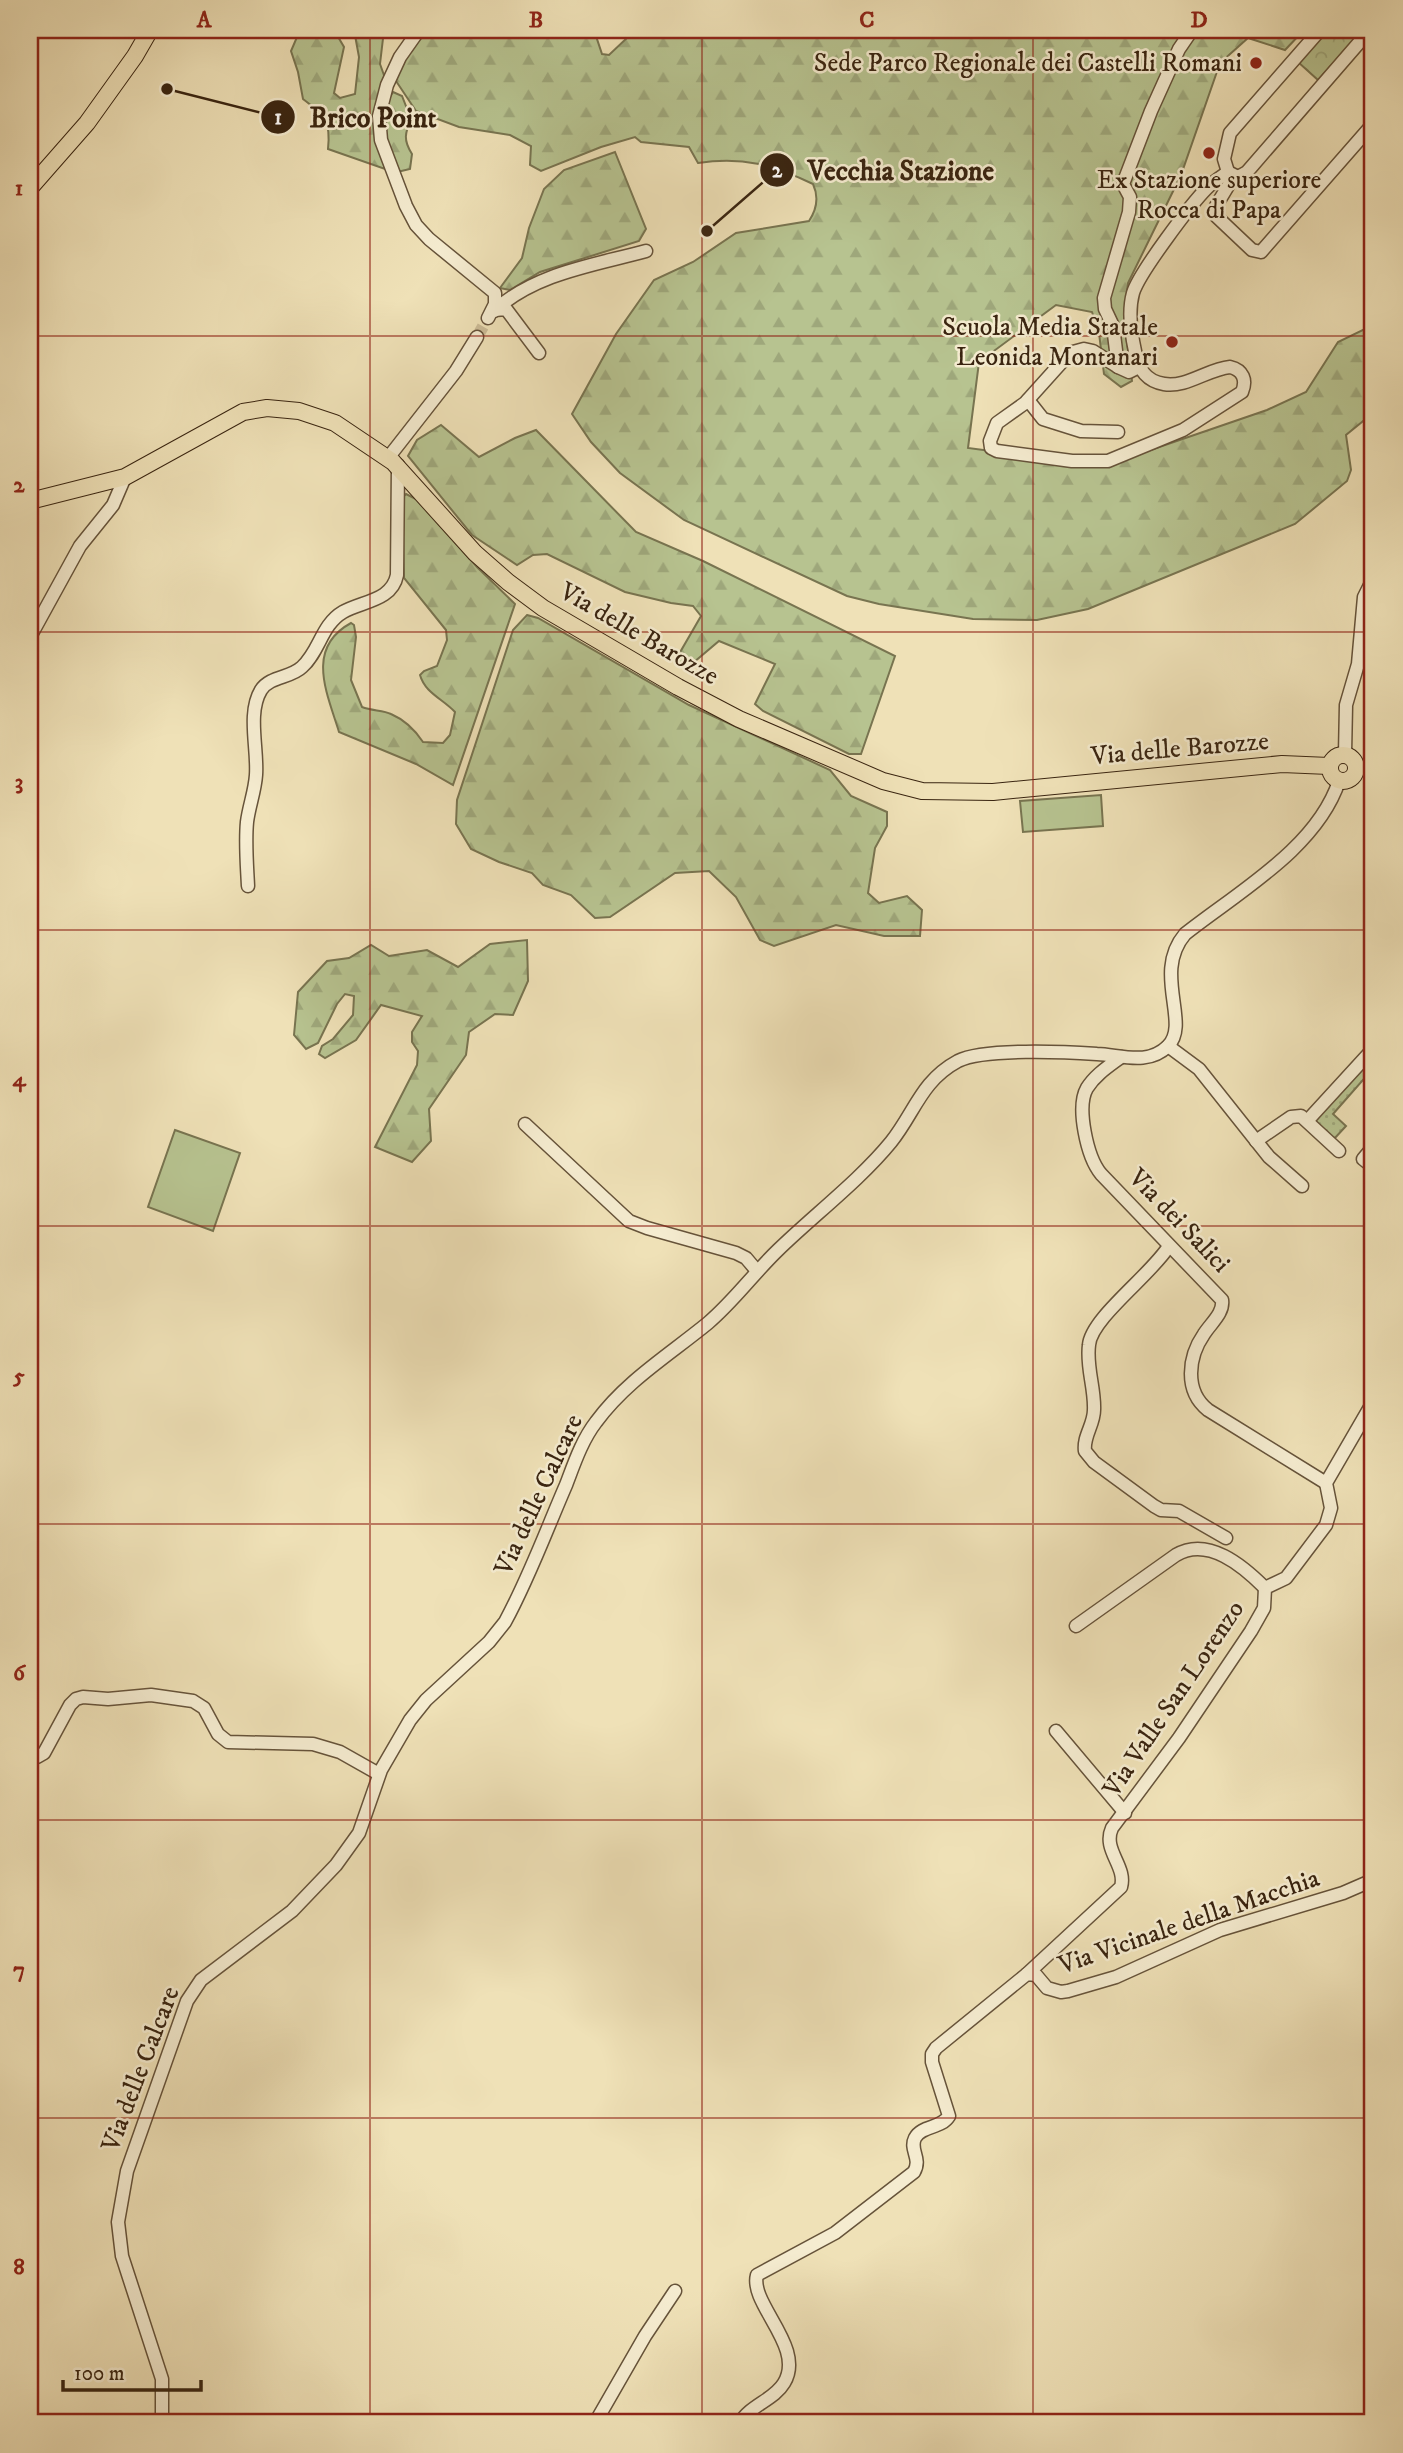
<svg xmlns="http://www.w3.org/2000/svg" width="1403" height="2453" font-family="'IM FELL DW Pica',serif">
<style>
.grass{fill:url(#grass-dots);stroke:#787450;stroke-width:2}
.forest{fill:url(#forest-firs);stroke:#787450;stroke-width:2}
.park{fill:url(#park-crowns);stroke:#787450;stroke-width:2}
.pitch{fill:#b7c390;stroke:#787450;stroke-width:2}
.lines{fill:none;stroke-linecap:round;stroke-linejoin:round}
.minor-tunnel{stroke:#cbbb96;stroke-width:12;stroke-dasharray:12 6;stroke-linecap:butt}
.minor-casing{stroke:#66533a;stroke-width:15}
.major-casing{stroke:#392410;stroke-width:18}
.minor{stroke:#f5ecd0;stroke-width:12}
.major{stroke:#efe1b7;stroke-width:16}
.grid{fill:none;stroke:#8f2418;stroke-width:2;stroke-opacity:0.55}
.poi-dot{fill:#8f2418;stroke:#f5ecd0;stroke-width:2.5}
.labels{text-anchor:middle;dominant-baseline:central;stroke-width:5;stroke-linejoin:round;paint-order:stroke}
.poi-label{font-size:26px;fill:#392410;stroke:#f5ecd0;text-anchor:end}
.street-label{font-size:26px;fill:#392410;stroke:#f5ecd0}
.leader{fill:none;stroke:#392410;stroke-width:2.5}
.callout-dot{fill:#392410;stroke:#f5ecd0;stroke-width:2.5}
.mark-label{font-size:21px;text-anchor:middle;font-weight:bold;fill:#fff}
.callout-label{font-size:28px;text-anchor:middle;font-weight:bold;fill:#392410;stroke:#f5ecd0;stroke-width:5;stroke-linejoin:round;paint-order:stroke}
.neatline{fill:none;stroke:#8f2418;stroke-width:2.5}
.grid-label{font-size:23px;text-anchor:middle;font-weight:bold;fill:#8f2418}
</style>
<defs>
<pattern id="grass-dots" width="8" height="8" patternUnits="userSpaceOnUse" patternTransform="scale(1.75)"><rect width="8" height="8" fill="#b7c390"/><path d="M2 2h.1M6 6h.1" fill="none" stroke="#9ea77b" stroke-width="1.8" stroke-linecap="round"/></pattern>
<pattern id="forest-firs" width="22" height="20" patternUnits="userSpaceOnUse" patternTransform="scale(1.75)"><rect width="22" height="20" fill="#b7c390"/><path d="M5 1l3.5 6h-7zM16 11l3.5 6h-7z" fill="#9ea77b"/></pattern>
<pattern id="park-crowns" width="20" height="18" patternUnits="userSpaceOnUse" patternTransform="scale(1.75)"><rect width="20" height="18" fill="#b7c390"/><path d="M2 6a3 3 0 1 1 6 0M12 15a3 3 0 1 1 6 0" fill="none" stroke="#9ea77b"/></pattern>
</defs>
<rect width="100%" height="100%" fill="#efe1b7"/>
<filter id="stains"><feTurbulence type="fractalNoise" baseFrequency=".00286" numOctaves="4"/><feColorMatrix values="0 0 0 0 .2 0 0 0 0 .09 0 0 0 0 .02 0 0 0 .5 -.17"/></filter>
<radialGradient id="worn" r=".72"><stop offset=".6" stop-color="#630" stop-opacity="0"/><stop offset="1" stop-color="#630" stop-opacity=".3"/></radialGradient>
<!-- grass -->
<path class="grass" d="M 1373,1055 L 1373,1076 L 1369,1073 L 1333,1114 L 1346,1126 L 1334,1139 L 1314,1120 Z"/>
<!-- forest -->
<g class="forest">
<path d="M 300,30 L 334,30 L 344,47 L 334,93 L 340,98 L 355,94 L 359,57 L 354,30 L 384,30 L 380,64 L 385,78 L 375,125 L 385,169 L 328,149 C 331,120 325,116 303,99 L 298,72 L 291,51 Z"/>
<path d="M 425,30 L 599,30 L 596,36 L 602,54 L 609,55 L 630,35 L 641,30 L 1304,30 L 1285,50 L 1248,38 L 1220,63 L 1181,175 L 1128,283 L 1124,319 L 1132,381 L 1121,387 L 1104,374 L 1099,333 L 1092,312 L 1056,305 L 979,362 L 968,448 L 1104,466 L 1267,410 L 1306,392 L 1338,342 L 1373,325 L 1373,413 L 1346,435 L 1351,470 L 1347,481 L 1295,524 L 1088,609 L 1037,620 L 973,619 L 879,604 L 847,596 L 684,520 L 620,473 L 591,442 L 572,414 L 616,334 L 654,280 L 693,262 L 736,233 L 809,221 C 817,209 819,197 813,184 C 773,165 743,156 698,163 L 689,147 L 641,142 L 635,137 L 601,147 L 541,171 L 530,165 L 531,146 L 510,135 L 459,127 L 416,111 L 394,78 L 405,54 Z"/>
<path d="M 393,92 L 402,96 L 411,119 C 405,133 403,140 412,154 L 410,169 L 397,172 C 386,146 376,118 393,92 Z"/>
<path d="M 615,152 L 646,229 L 639,241 L 540,272 L 510,290 L 500,288 L 522,258 L 529,228 L 544,189 L 564,170 Z"/>
<path d="M 441,425 L 479,457 L 515,438 L 536,430 L 636,532 L 703,561 L 895,656 L 861,754 L 849,754 L 763,711 L 755,704 L 775,664 L 719,641 L 687,668 L 675,661 L 701,616 L 693,606 L 671,603 L 625,592 L 547,554 L 533,555 L 517,565 L 472,535 L 408,456 L 417,440 Z"/>
<path d="M 406,494 L 418,500 L 477,567 L 515,604 L 453,785 L 416,764 L 339,732 C 327,693 305,648 351,623 L 354,625 L 356,637 L 351,680 L 362,707 C 372,711 383,710 391,714 C 405,720 415,730 423,742 L 443,743 L 450,735 L 455,712 C 443,699 425,693 420,675 L 424,671 L 437,666 L 447,640 L 446,630 L 404,578 L 402,498 Z"/>
<path d="M 527,615 L 538,618 L 689,705 L 830,770 L 851,796 L 887,812 L 887,826 L 875,848 L 868,893 L 879,903 L 907,896 L 922,910 L 920,936 L 884,936 L 836,925 L 774,946 L 760,940 L 736,897 L 709,871 L 675,873 L 610,917 L 595,918 L 571,895 L 543,885 L 532,873 L 499,862 L 471,849 L 456,824 L 457,800 L 513,630 Z"/>
<path d="M 527,940 L 528,981 L 513,1015 L 495,1014 L 469,1032 L 466,1055 L 429,1109 L 431,1141 L 412,1162 L 375,1147 L 417,1065 L 418,1051 L 412,1042 L 412,1032 L 422,1016 L 381,1005 L 356,1040 L 325,1058 L 319,1054 L 322,1046 L 333,1039 L 353,1015 L 354,996 L 345,994 L 337,1004 L 318,1043 L 306,1049 L 294,1035 L 298,992 L 327,961 L 349,958 L 371,945 L 389,956 L 427,950 L 458,967 L 490,944 Z"/>
</g>
<!-- park -->
<path class="park" d="M 1327,30 L 1363,30 L 1318,80 L 1298,62 Z"/>
<!-- pitch -->
<g class="pitch">
<path d="M 1101,795 L 1103,826 L 1023,832 L 1020,801 Z"/>
<path d="M 175,1130 L 240,1153 L 213,1231 L 148,1207 Z"/>
</g>
<g class="lines">
<!-- minor-tunnel -->
<path class="minor-tunnel" d="M 477,337 L 488,318"/>
<defs>
<g id="minor">
<path d="M 419,30 L 400,57 L 387,85 L 379,116 L 381,140 L 406,206 L 416,225 L 429,239 L 495,293 L 495,304 L 488,318"/>
<path d="M 1228,172 L 1238,177 L 1247,172 L 1370,30"/>
<path d="M 1228,172 L 1224,159 L 1230,133 L 1320,30"/>
<path d="M 1234,176 L 1216,206 L 1216,216 L 1252,250 L 1261,252 L 1373,124"/>
<path d="M 495,310 L 506,309 L 539,353"/>
<path d="M 494,311 C 535,273 595,265 646,251"/>
<path d="M 1118,367 L 1093,351 L 1084,349 L 1073,352 L 1061,363 L 1025,403 L 997,423 L 990,441 L 991,448 L 997,451 L 1072,461 L 1108,461 L 1183,430 L 1242,392 C 1247,380 1243,370 1230,367 C 1208,369 1186,388 1164,384 C 1145,381 1138,368 1135,351 C 1131,333 1128,311 1133,293 C 1139,273 1191,204 1207,188 C 1213,182 1221,177 1228,172"/>
<path d="M 1139,367 L 1129,372 L 1118,367 L 1113,326 L 1105,309 L 1104,298 L 1129,212 L 1130,197 L 1123,184 L 1151,111 L 1179,49 L 1192,30"/>
<path d="M 1028,400 L 1043,419 L 1081,431 L 1118,432"/>
<path d="M 388,458 L 456,371 L 477,337"/>
<path d="M 30,637 L 80,546 L 113,505 L 125,477"/>
<path d="M 1345,754 L 1346,705 L 1358,664 L 1364,597 L 1373,579"/>
<path d="M 248,886 C 247,865 245,843 247,822 C 249,806 255,791 256,775 C 258,749 247,713 261,690 C 270,676 291,678 302,667 C 320,651 321,625 343,612 C 362,601 392,601 397,575 L 398,465"/>
<path d="M 1168,1046 L 1199,1069 L 1269,1157 L 1302,1186"/>
<path d="M 1121,1057 C 1109,1066 1095,1075 1087,1088 C 1076,1107 1087,1157 1101,1174 L 1222,1300 C 1224,1313 1211,1323 1204,1334 C 1188,1357 1184,1391 1208,1410 L 1326,1483"/>
<path d="M 1308,1120 L 1373,1049"/>
<path d="M 525,1124 L 629,1221 L 647,1228 L 736,1253 L 746,1258 L 757,1271"/>
<path d="M 1256,1141 L 1291,1117 L 1301,1116 L 1339,1151"/>
<path d="M 1373,1147 L 1363,1159 L 1373,1167"/>
<path d="M 1169,1246 C 1152,1274 1091,1318 1089,1345 C 1086,1367 1095,1388 1094,1410 C 1094,1425 1083,1436 1085,1451 L 1094,1462 L 1154,1506 L 1161,1510 L 1179,1511 L 1226,1538"/>
<path d="M 1076,1626 L 1176,1555 C 1208,1536 1243,1566 1265,1588"/>
<path d="M 1056,1731 L 1125,1813"/>
<path d="M 30,1757 L 37,1757 L 44,1753 L 70,1705 L 76,1699 L 83,1697 L 108,1699 L 151,1695 L 193,1701 L 204,1708 L 218,1734 L 228,1742 L 313,1744 L 340,1752 L 379,1774"/>
<path d="M 1027,1974 L 1121,1887 C 1127,1866 1102,1850 1112,1828 L 1179,1738 L 1251,1631 L 1264,1608 L 1265,1588 L 1286,1578 L 1326,1525 L 1331,1508 L 1326,1483 L 1373,1402"/>
<path d="M 162,2423 L 162,2379 L 122,2256 L 118,2222 L 127,2171 L 187,2001 L 201,1980 L 292,1911 L 336,1865 L 359,1833 L 381,1770 L 410,1720 L 426,1700 L 489,1642 L 505,1622 C 529,1578 546,1531 566,1485 C 574,1464 582,1440 596,1422 C 626,1381 669,1355 708,1323 C 734,1301 754,1273 778,1250 C 814,1215 860,1180 891,1142 C 915,1112 921,1081 958,1061 C 984,1048 1066,1052 1097,1054 C 1121,1055 1148,1066 1168,1046 C 1191,1023 1152,973 1185,934 C 1238,892 1317,848 1339,781"/>
<path d="M 595,2423 L 645,2336 L 675,2291"/>
<path d="M 740,2423 C 750,2405 774,2400 784,2383 C 806,2347 749,2304 757,2275 L 835,2233 L 914,2172 C 922,2158 909,2150 915,2138 C 922,2125 941,2129 949,2116 L 932,2062 L 932,2054 L 936,2048 L 1027,1974 L 1036,1975 L 1047,1988 L 1061,1992 L 1068,1991 L 1116,1977 L 1220,1930 L 1343,1893 L 1373,1880"/>
</g>
<g id="major">
<path d="M 30,188 L 87,123 L 135,56 L 150,30"/>
<path d="M 30,501 L 125,477 L 243,412 L 267,408 L 299,411 L 335,423 L 393,462 L 475,553 L 508,582 L 543,608 L 678,687 L 739,719 L 883,781 L 922,791 L 993,792 L 1282,764 L 1329,766"/>
<circle cx="1343" cy="768" r="13"/>
</g>
</defs>
<!-- minor casing -->
<use href="#minor" class="minor-casing"/>
<!-- major casing -->
<use href="#major" class="major-casing"/>
<!-- minor -->
<use href="#minor" class="minor"/>
<!-- major -->
<use href="#major" class="major"/>
</g>
<!-- grid -->
<path class="grid" d="M 370,30 L 370,2423M 702,30 L 702,2423M 1033,30 L 1033,2423M 30,336 L 1373,336M 30,632 L 1373,632M 30,930 L 1373,930M 30,1226 L 1373,1226M 30,1524 L 1373,1524M 30,1820 L 1373,1820M 30,2118 L 1373,2118"/>
<!-- markers -->
<g class="poi-dot">
<circle cx="1256" cy="63" r="7"/>
<circle cx="1209" cy="153" r="7"/>
<circle cx="1172" cy="342" r="7"/>
</g>
<g class="labels">
<!-- poi labels -->
<g class="poi-label">
<text x="1242" y="63">Sede Parco Regionale dei Castelli Romani</text>
<text x="1209" y="180" text-anchor="middle">Ex Stazione superiore<tspan x="1209" dy="30">Rocca di Papa</tspan></text>
<text x="1158" y="327">Scuola Media Statale<tspan x="1158" dy="30">Leonida Montanari</tspan></text>
</g>
<!-- street labels -->
<g class="street-label">
<text transform="translate(639 634) rotate(30)">Via delle Barozze</text>
<text transform="translate(1180 749) rotate(-5)">Via delle Barozze</text>
<text transform="translate(1179 1221) rotate(46)">Via dei Salici</text>
<text transform="translate(539 1495) rotate(-65)">Via delle Calcare</text>
<text transform="translate(1174 1699) rotate(-56)">Via Valle San Lorenzo</text>
<text transform="translate(1189 1922) rotate(-19)">Via Vicinale della Macchia</text>
<text transform="translate(141 2069) rotate(-69)">Via delle Calcare</text>
</g>
</g>
<!-- callouts -->
<path class="leader" d="M167 89L278 117M707 231L777 170"/>
<g class="callout-dot">
<circle cx="167" cy="89" r="7"/>
<circle cx="707" cy="231" r="7"/>
<circle cx="278" cy="117" r="18"/>
<circle cx="777" cy="170" r="18"/>
</g>
<g class="mark-label">
<text x="278" y="124">1</text>
<text x="777" y="177">2</text>
</g>
<g class="callout-label">
<text x="373" y="127">Brico Point</text>
<text x="901" y="180">Vecchia Stazione</text>
</g>
<!-- margin -->
<rect width="1403" height="2453" fill="none" stroke="#efe1b7" stroke-width="77"/>
<!-- scale -->
<path d="M63 2380v10h138v-10" fill="none" stroke="#392410" stroke-width="3.5"/>
<text x="74" y="2380" font-size="21" fill="#392410" stroke="#f5ecd0" stroke-width="5" paint-order="stroke">100 m</text>
<rect x="38" y="38" width="1326" height="2376" class="neatline"/>
<g class="grid-label">
<text x="204" y="27">A</text>
<text x="536" y="27">B</text>
<text x="867" y="27">C</text>
<text x="1199" y="27">D</text>
<text x="19" y="195">1</text>
<text x="19" y="492">2</text>
<text x="19" y="789">3</text>
<text x="19" y="1086">4</text>
<text x="19" y="1383">5</text>
<text x="19" y="1680">6</text>
<text x="19" y="1977">7</text>
<text x="19" y="2274">8</text>
</g>
<rect width="100%" height="100%" filter="url(#stains)"/>
<rect width="100%" height="100%" fill="url(#worn)"/>
</svg>
